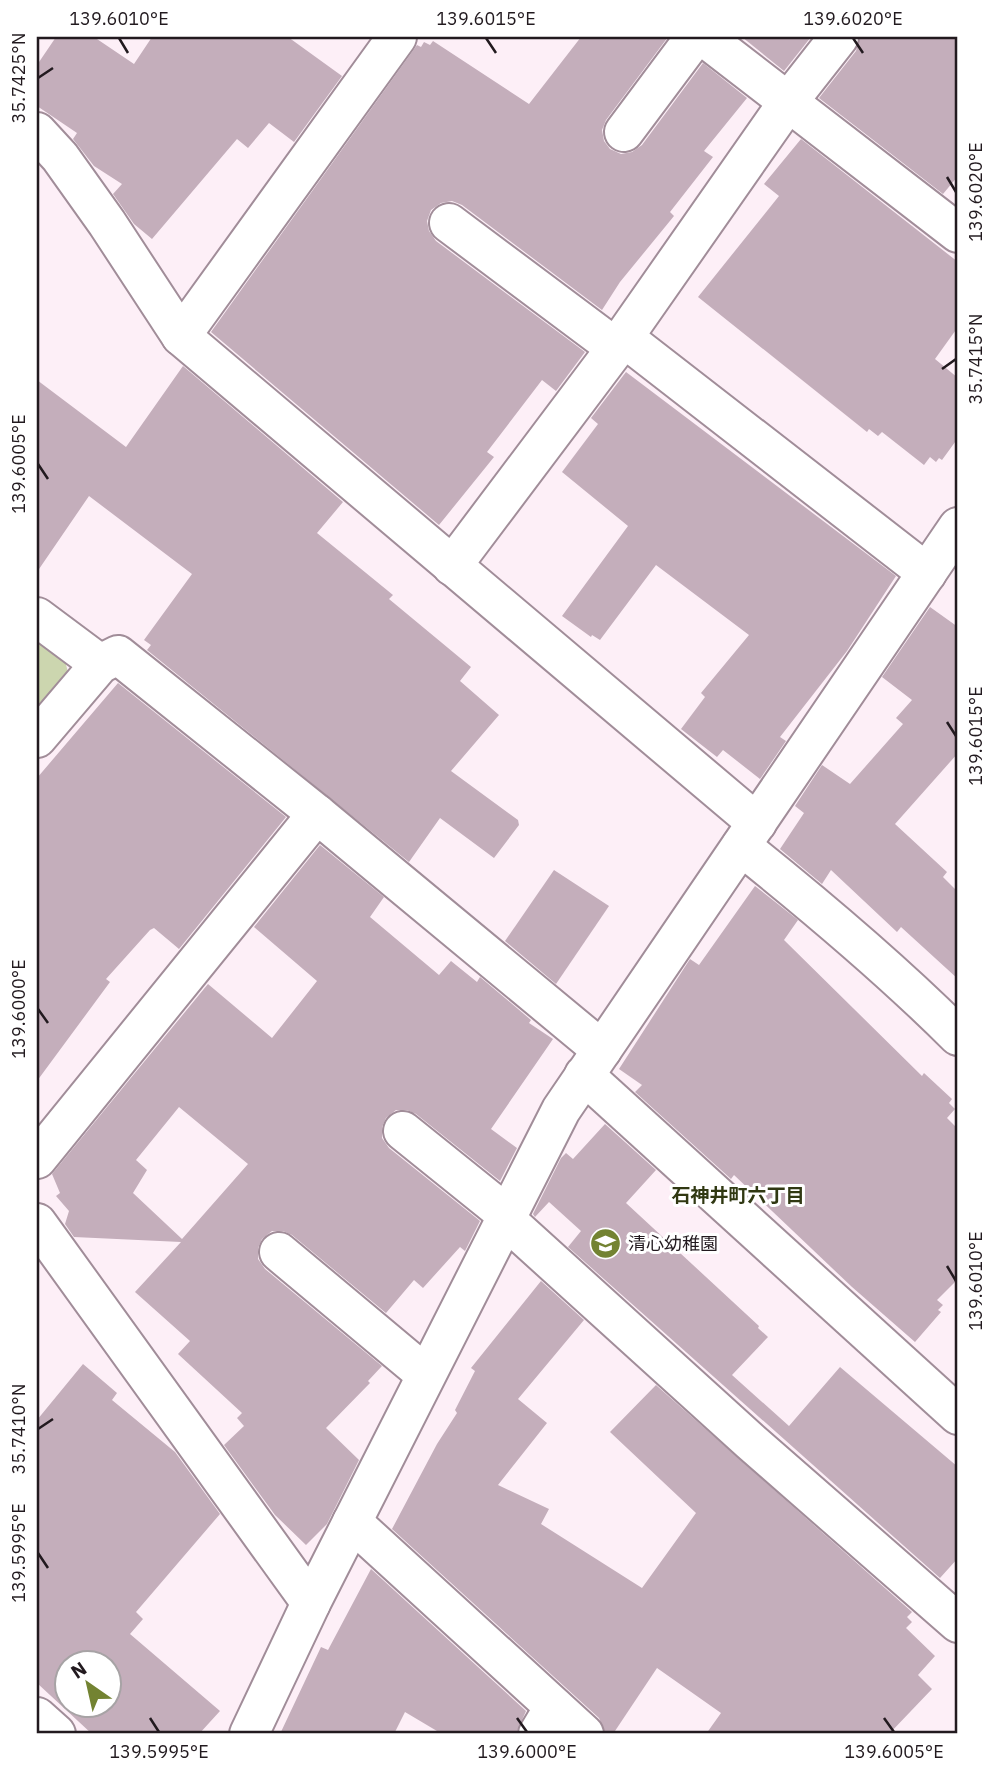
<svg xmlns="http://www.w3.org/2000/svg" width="995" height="1771" font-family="'IBM Plex Sans','Noto Sans JP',sans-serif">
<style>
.green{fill:#ccd6af}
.building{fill:#c4aebb;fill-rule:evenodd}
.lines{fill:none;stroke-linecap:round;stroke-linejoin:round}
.minor-casing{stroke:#a18d99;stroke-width:42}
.minor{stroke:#fff;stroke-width:38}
.ticks{fill:none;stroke:#221a1f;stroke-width:2.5}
.labels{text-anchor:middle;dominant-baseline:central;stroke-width:6;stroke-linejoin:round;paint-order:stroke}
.poi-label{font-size:18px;fill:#221a1f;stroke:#fff;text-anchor:start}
.neighbourhood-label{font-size:19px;font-weight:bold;fill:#303812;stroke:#fff}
.neatline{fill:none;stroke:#221a1f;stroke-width:2.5}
.ticks-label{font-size:18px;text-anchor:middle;fill:#221a1f}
</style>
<rect width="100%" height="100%" fill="#fdeff7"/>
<!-- green -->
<path class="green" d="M 37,634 L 64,656 L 70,681 L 37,720 Z"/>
<!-- building -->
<g class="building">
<path d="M 56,37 L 94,37 L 134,64 L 152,37 L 288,37 L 342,76 L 294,142 L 269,123 L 248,148 L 237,139 L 152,239 L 134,224 L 113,194 L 122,184 L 94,166 L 73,139 L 77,133 L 37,106 L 37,65 Z"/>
<path d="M 581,37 L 668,37 L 606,120 L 602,130 L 604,141 L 610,149 L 621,154 L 632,152 L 642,145 L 703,63 L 747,98 L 704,151 L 713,157 L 670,212 L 674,216 L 620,282 L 602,310 L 462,205 L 452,201 L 441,203 L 431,210 L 427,221 L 429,231 L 436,241 L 585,352 L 556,391 L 542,380 L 487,452 L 494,457 L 439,525 L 211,332 L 417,45 L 421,47 L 424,42 L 430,45 L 433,41 L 529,104 Z"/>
<path d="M 742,37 L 811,37 L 784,71 Z"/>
<path d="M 860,37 L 958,37 L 958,176 L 943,194 L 819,98 L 856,51 Z"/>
<path d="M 801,139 L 958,262 L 958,327 L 935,359 L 958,378 L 958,438 L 942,460 L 939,458 L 936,462 L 930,457 L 924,465 L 882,432 L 878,436 L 869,429 L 867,432 L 698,297 L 779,196 L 764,184 Z"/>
<path d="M 183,366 L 343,502 L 317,533 L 393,595 L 389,599 L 471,667 L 460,681 L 499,715 L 451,771 L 518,820 L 519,825 L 494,858 L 440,818 L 409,862 L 147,650 L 151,645 L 144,640 L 192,574 L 89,496 L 37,572 L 37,380 L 126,447 Z"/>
<path d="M 626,372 L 896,576 L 847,651 L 780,737 L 786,741 L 760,779 L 723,750 L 717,757 L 681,729 L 705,697 L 701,693 L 749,635 L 656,565 L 600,640 L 592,635 L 591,637 L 562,616 L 628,526 L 562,472 L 598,424 L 591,418 Z"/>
<path d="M 930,607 L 958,627 L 958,753 L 895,824 L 947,872 L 943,877 L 958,892 L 958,979 L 901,927 L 897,932 L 831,870 L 822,884 L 780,849 L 804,813 L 795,806 L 822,765 L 850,784 L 903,724 L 896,718 L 912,700 L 882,677 Z"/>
<path d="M 118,683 L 286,817 L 179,949 L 154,928 L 150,930 L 106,979 L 110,982 L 37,1081 L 37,778 Z"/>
<path d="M 320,845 L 384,897 L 370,917 L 439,975 L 451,961 L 477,982 L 480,977 L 531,1020 L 529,1023 L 553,1039 L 491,1129 L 517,1148 L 500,1181 L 416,1114 L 407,1110 L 396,1110 L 386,1118 L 382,1127 L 382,1138 L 389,1148 L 480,1221 L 465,1251 L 460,1247 L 423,1288 L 414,1280 L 386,1313 L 292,1235 L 283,1231 L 272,1231 L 262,1239 L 258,1248 L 258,1259 L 265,1269 L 382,1366 L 368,1381 L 370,1383 L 326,1428 L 359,1460 L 327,1524 L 306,1545 L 275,1515 L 224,1445 L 244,1426 L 237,1418 L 242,1413 L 178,1354 L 190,1341 L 135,1292 L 181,1242 L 74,1237 L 65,1224 L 69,1211 L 56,1196 L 60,1193 L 52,1174 L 208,984 L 272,1038 L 317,981 L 254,927 ZM 179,1107 L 248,1164 L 182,1239 L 133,1193 L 147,1170 L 136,1160 Z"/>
<path d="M 554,870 L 609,906 L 556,984 L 505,941 Z"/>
<path d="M 755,886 L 798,920 L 784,940 L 922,1076 L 924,1073 L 952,1099 L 949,1103 L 955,1109 L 947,1118 L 958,1129 L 958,1279 L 937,1300 L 943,1305 L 938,1310 L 941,1312 L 915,1342 L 852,1287 L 734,1175 L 731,1179 L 635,1092 L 642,1085 L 619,1069 L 690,959 L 699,965 Z"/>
<path d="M 605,1124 L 656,1170 L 626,1203 L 759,1326 L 758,1328 L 768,1337 L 732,1375 L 789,1426 L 840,1367 L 958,1467 L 958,1558 L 940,1578 L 568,1247 L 581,1231 L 549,1202 L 535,1217 L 533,1214 L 561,1158 L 566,1153 L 573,1159 Z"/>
<path d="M 541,1281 L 584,1320 L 518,1399 L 547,1423 L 498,1485 L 549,1509 L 541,1524 L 642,1588 L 696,1513 L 610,1432 L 656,1385 L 912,1612 L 907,1617 L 912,1622 L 906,1628 L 935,1656 L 918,1675 L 932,1689 L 889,1734 L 706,1734 L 721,1713 L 657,1668 L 613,1734 L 605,1734 L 599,1718 L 392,1529 L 437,1444 L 457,1413 L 455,1410 L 475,1371 L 471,1368 Z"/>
<path d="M 83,1364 L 117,1393 L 112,1400 L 175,1452 L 220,1514 L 136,1612 L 143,1619 L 130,1634 L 220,1711 L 199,1734 L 92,1734 L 37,1683 L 37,1420 ZM 66,1662 L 108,1662 L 108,1704 L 66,1704 Z"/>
<path d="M 371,1569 L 526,1711 L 516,1734 L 442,1734 L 405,1712 L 394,1734 L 280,1734 L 321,1647 L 328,1650 Z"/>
</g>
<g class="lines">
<defs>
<g id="minor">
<path d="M 704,37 L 958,233"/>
<path d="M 37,132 L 60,157 L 107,223 L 181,336 L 757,823"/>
<path d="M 624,132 L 695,37"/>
<path d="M 449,223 L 616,348"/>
<path d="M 181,336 L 397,37"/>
<path d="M 623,337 L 927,573"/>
<path d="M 452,566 L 616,348 L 788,102 L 839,37"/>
<path d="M 37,617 L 100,664"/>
<path d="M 37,738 L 100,664 L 118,655 L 317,814 L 602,1050"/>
<path d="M 741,846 C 816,906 890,968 958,1036"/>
<path d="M 584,1075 L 958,1415"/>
<path d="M 403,1131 L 506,1214"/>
<path d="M 37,1159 L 317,814"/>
<path d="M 504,1218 L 751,1442 L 958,1623"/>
<path d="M 37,1223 L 311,1603"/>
<path d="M 279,1252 L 425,1374"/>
<path d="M 352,1522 L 584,1734"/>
<path d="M 37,1717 L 56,1734"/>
<path d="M 249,1734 L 311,1603 L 561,1110 L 958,527"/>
<path d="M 538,1734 L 554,1707"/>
</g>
</defs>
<!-- minor casing -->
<use href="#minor" class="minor-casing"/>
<!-- minor -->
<use href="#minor" class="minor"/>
</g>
<!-- ticks -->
<path class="ticks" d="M 119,38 L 128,53M 486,38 L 496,53M 853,38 L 863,53M 38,78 L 53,68M 947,177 L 956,192M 942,369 L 956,359M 38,464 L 48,479M 947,722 L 956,736M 38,1009 L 48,1023M 947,1266 L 956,1281M 38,1429 L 53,1419M 38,1553 L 48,1568M 150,1718 L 159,1732M 517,1718 L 527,1732M 884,1718 L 894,1732"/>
<!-- icons -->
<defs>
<symbol id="school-disc" viewBox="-11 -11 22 22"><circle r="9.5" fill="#738332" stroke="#fff"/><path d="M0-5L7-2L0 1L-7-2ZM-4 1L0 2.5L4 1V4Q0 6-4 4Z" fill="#fff"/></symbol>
</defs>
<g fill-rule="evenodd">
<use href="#school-disc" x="588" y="1226" width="35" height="35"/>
</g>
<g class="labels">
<!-- poi labels -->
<g class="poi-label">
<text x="628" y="1243">清心幼稚園</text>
</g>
<!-- neighbourhood labels -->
<g class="neighbourhood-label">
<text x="738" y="1195">石神井町六丁目</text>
</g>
</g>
<!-- border -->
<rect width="995" height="1771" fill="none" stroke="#ffffff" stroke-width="77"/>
<!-- north arrow -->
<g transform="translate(88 1684) rotate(326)"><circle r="33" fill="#ffffff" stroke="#a7a3a5" stroke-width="2"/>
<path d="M0-5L12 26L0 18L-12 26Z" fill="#738332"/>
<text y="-10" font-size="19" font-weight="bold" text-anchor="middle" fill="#221a1f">N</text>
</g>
<rect x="38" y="38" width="918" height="1694" class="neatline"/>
<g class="ticks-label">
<text x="119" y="25">139.6010°E</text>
<text x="486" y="25">139.6015°E</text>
<text x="853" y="25">139.6020°E</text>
<text transform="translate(19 78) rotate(-90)" y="6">35.7425°N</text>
<text transform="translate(976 192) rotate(-90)" y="6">139.6020°E</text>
<text transform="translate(976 359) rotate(-90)" y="6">35.7415°N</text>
<text transform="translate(19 464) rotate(-90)" y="6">139.6005°E</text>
<text transform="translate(976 736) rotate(-90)" y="6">139.6015°E</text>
<text transform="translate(19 1009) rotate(-90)" y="6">139.6000°E</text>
<text transform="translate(976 1281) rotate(-90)" y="6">139.6010°E</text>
<text transform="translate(19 1429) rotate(-90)" y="6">35.7410°N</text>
<text transform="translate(19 1553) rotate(-90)" y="6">139.5995°E</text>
<text x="159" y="1758">139.5995°E</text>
<text x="527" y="1758">139.6000°E</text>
<text x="894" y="1758">139.6005°E</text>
</g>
</svg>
